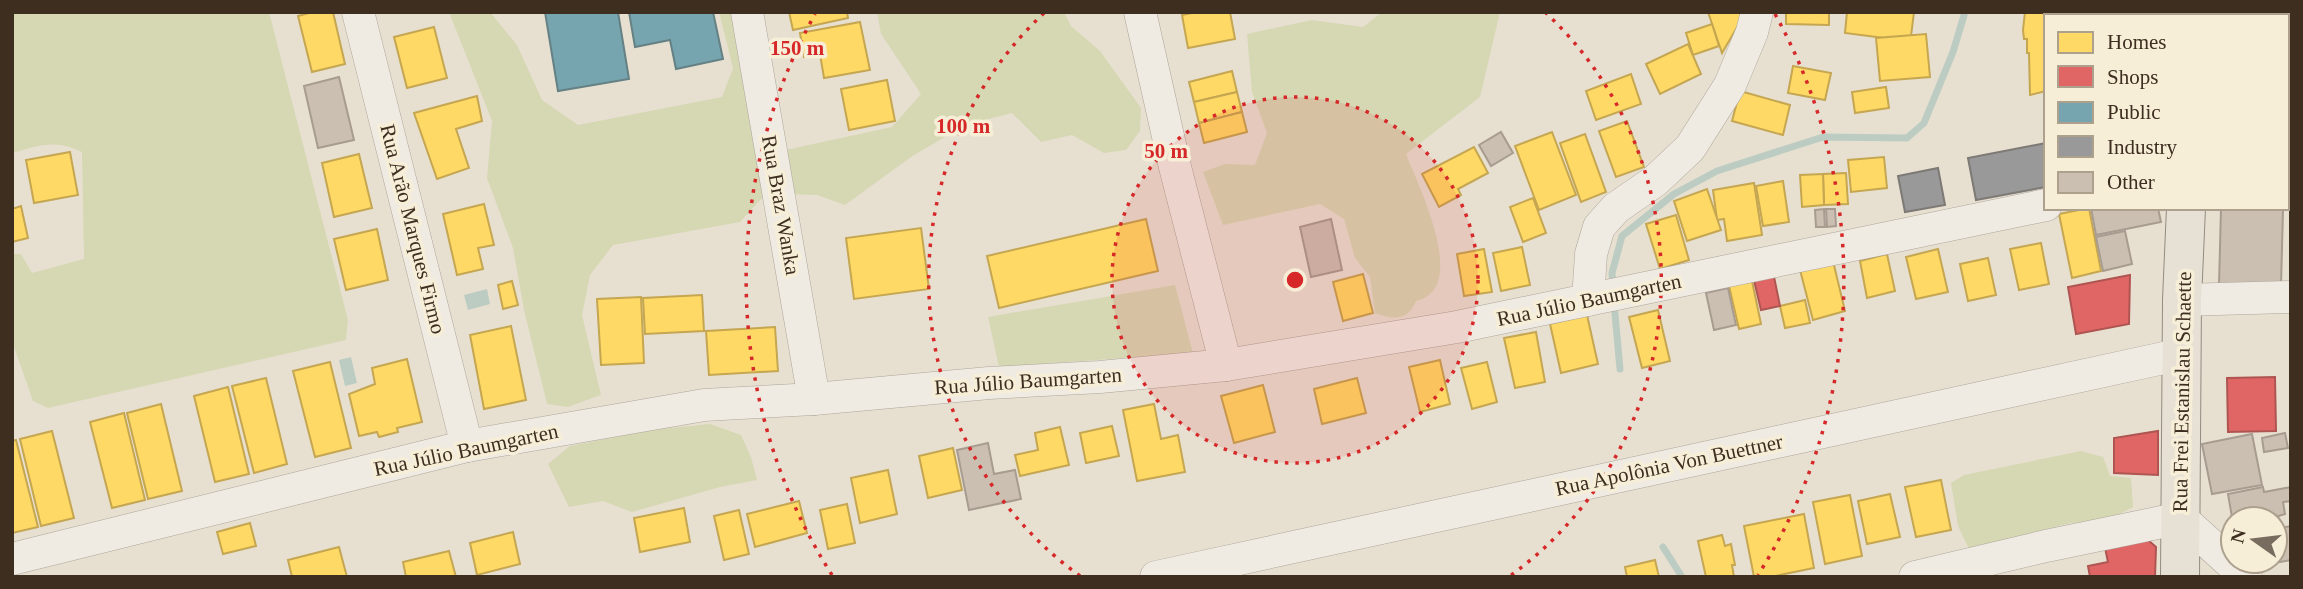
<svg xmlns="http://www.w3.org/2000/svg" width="2303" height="589" font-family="Georgia,serif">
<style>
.green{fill:#d6d7b3}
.water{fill:#bcccc2}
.homes{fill:#ffd966;stroke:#c5a651;stroke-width:2}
.shops{fill:#e06666;stroke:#af5551;stroke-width:2}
.public{fill:#76a5af;stroke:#658184;stroke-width:2}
.industry{fill:#999;stroke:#7d7975;stroke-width:2}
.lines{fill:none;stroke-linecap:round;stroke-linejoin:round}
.stream{stroke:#bcccc2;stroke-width:7}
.building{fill:#cbbfb2;stroke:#a89c90;stroke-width:2}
.minor-casing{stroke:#ada599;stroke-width:33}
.major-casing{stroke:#928b80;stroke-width:40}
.minor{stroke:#efebe3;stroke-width:32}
.major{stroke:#e6e1d4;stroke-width:38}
.ring{fill:none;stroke:#d62828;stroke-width:3.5;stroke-dasharray:3.5 7}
.labels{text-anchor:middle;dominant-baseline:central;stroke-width:7;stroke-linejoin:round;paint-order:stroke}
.street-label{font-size:21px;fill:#3d2e20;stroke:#f7eed8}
.centre{fill:#d62828;stroke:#f7eed8;stroke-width:3.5}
.ring-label{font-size:21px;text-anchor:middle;font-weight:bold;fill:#d62828;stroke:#f7eed8;stroke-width:7;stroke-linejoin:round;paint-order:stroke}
</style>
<rect width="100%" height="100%" fill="#e7e0d1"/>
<!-- green -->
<g class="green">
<path d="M 12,12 L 269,12 L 348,320 L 346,340 L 48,408 L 33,401 L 12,341 L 12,254 L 21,254 L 32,273 L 84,259 L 82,152 C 55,139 40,145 12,153 Z"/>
<path d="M 449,12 L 490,12 L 517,45 L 542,100 L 578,125 L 722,97 L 733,68 L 719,12 L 735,12 L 765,195 L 740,222 L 613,245 L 590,275 L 582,315 L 601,395 L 568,407 L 547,404 L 524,310 L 513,248 L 487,178 L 492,121 Z"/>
<path d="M 877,12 L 1064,12 L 1071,26 L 1100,51 L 1141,108 L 1140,131 L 1126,150 L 1104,153 L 1072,135 L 1041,142 L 1012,113 L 965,125 L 911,157 L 845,205 L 817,195 L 786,194 L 781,151 L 892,127 L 921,94 L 881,34 Z"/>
<path d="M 1382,12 L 1500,12 L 1480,97 L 1406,154 C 1417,183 1471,289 1416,301 C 1408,321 1393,320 1375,313 L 1370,277 L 1355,258 L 1344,219 L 1320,204 L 1223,225 L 1203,172 L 1225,164 L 1255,165 L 1267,133 L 1252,92 L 1247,34 L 1312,20 L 1363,27 Z"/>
<path d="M 1175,285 L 1193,353 L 999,367 L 988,317 Z"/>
<path d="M 710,424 L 741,435 L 751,457 L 757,480 L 720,487 L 632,512 L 603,501 L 569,507 L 548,464 L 570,446 L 650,430 Z"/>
<path d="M 2081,451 L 2103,457 L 2110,476 L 2131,478 L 2133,507 L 2106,521 L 2070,523 L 1969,549 L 1958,526 L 1951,483 L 1964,475 Z"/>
</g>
<!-- water -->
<g class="water">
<path d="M 487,289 L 490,304 L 468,310 L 464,295 Z"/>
<path d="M 351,357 L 357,383 L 345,386 L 339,360 Z"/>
</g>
<!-- homes -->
<g class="homes">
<path d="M 313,12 L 333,12 L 345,64 L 312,72 L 298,16 Z"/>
<path d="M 789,12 L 847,12 L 848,18 L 793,30 Z"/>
<path d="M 1197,12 L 1230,12 L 1235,39 L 1188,48 L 1182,15 Z"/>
<path d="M 1708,12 L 1741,12 L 1739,24 L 1722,53 Z"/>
<path d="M 1786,12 L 1829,12 L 1829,25 L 1786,24 Z"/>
<path d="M 1847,12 L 1914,12 L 1911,36 L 1884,38 L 1845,33 Z"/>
<path d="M 2025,12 L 2143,12 L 2143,16 L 2046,16 L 2046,91 L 2030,95 L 2029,53 L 2027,53 L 2027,39 L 2024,39 L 2023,30 Z"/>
<path d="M 860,22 L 870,70 L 824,78 L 820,54 L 804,57 L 800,33 Z"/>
<path d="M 1712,24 L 1719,46 L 1693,55 L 1686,33 Z"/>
<path d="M 434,27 L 447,78 L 407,88 L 394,37 Z"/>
<path d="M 1926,34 L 1930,77 L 1880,81 L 1876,38 Z"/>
<path d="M 1688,44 L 1701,74 L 1660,94 L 1646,64 Z"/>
<path d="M 1793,66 L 1831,73 L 1825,100 L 1788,93 Z"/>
<path d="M 1232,71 L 1237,92 L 1194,102 L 1189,82 Z"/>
<path d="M 1631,74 L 1641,104 L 1596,120 L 1586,91 Z"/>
<path d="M 887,80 L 895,121 L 849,130 L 841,89 Z"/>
<path d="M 1886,87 L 1889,108 L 1855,113 L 1852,92 Z"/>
<path d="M 1740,91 L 1790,105 L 1783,135 L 1732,121 Z"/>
<path d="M 1237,92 L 1242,112 L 1199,123 L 1194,102 Z"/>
<path d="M 477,96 L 482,121 L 456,129 L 469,168 L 437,179 L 414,113 Z"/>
<path d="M 1242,112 L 1247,132 L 1204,143 L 1199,123 Z"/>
<path d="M 1627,121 L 1644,167 L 1616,177 L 1599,131 Z"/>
<path d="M 1552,132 L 1576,195 L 1539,210 L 1515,146 Z"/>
<path d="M 1585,134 L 1606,192 L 1581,202 L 1560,143 Z"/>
<path d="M 1474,147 L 1488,173 L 1458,189 L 1461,195 L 1439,207 L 1422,174 Z"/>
<path d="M 70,152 L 78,195 L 34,203 L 26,160 Z"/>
<path d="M 359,154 L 372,208 L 334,217 L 322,163 Z"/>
<path d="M 1884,157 L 1887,188 L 1851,192 L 1848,160 Z"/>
<path d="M 1846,173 L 1848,204 L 1824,205 L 1823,174 Z"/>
<path d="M 1823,174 L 1824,205 L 1802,207 L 1800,175 Z"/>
<path d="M 1783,181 L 1789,222 L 1763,226 L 1756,186 Z"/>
<path d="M 1754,183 L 1762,235 L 1727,241 L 1724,219 L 1717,220 L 1713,190 Z"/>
<path d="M 1707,189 L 1721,230 L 1687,241 L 1674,201 Z"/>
<path d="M 1533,198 L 1546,233 L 1523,242 L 1510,207 Z"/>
<path d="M 484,204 L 494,245 L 478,248 L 483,269 L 457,275 L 443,214 Z"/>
<path d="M 21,206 L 28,238 L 12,242 L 12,209 Z"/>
<path d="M 2089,208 L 2101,271 L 2072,278 L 2059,214 Z"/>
<path d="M 1676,215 L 1689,260 L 1660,269 L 1646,224 Z"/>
<path d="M 1146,219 L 1158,271 L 999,308 L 987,256 Z"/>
<path d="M 921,228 L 929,289 L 854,299 L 846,238 Z"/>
<path d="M 377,229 L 388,280 L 346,290 L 334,239 Z"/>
<path d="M 2041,243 L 2049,284 L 2019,290 L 2010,249 Z"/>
<path d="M 1522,247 L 1530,285 L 1501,291 L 1493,253 Z"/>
<path d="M 1484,249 L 1492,292 L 1464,296 L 1457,254 Z"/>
<path d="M 1938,249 L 1948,292 L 1916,299 L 1906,257 Z"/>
<path d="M 1887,254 L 1895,291 L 1867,298 L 1860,261 Z"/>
<path d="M 1988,258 L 1996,295 L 1968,301 L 1960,264 Z"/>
<path d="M 1833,261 L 1845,311 L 1813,320 L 1800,270 Z"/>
<path d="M 1363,274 L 1373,313 L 1343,321 L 1333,282 Z"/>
<path d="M 512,281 L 518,305 L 503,309 L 498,285 Z"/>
<path d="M 1752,281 L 1761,324 L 1739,329 L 1729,286 Z"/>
<path d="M 702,295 L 704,331 L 645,334 L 643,298 Z"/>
<path d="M 641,297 L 644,363 L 601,365 L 597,299 Z"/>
<path d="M 1805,300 L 1810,323 L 1785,328 L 1780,306 Z"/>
<path d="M 1658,310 L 1670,361 L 1642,368 L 1629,317 Z"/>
<path d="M 1587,315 L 1598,364 L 1561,373 L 1550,324 Z"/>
<path d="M 511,326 L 526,400 L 484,409 L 470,335 Z"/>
<path d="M 775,327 L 778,371 L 709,375 L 706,331 Z"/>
<path d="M 1536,332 L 1545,382 L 1515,388 L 1504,338 Z"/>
<path d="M 407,359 L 422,422 L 397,428 L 398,432 L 379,437 L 377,432 L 359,436 L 349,394 L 375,384 L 372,368 Z"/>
<path d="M 1440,360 L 1450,404 L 1420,412 L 1409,367 Z"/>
<path d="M 330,362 L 351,448 L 315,457 L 293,371 Z"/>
<path d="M 1487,362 L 1497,402 L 1472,409 L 1461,368 Z"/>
<path d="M 266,378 L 287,464 L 254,473 L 232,386 Z"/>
<path d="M 1357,378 L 1366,413 L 1322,424 L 1314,389 Z"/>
<path d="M 1263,385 L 1275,432 L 1234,443 L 1221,396 Z"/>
<path d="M 228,387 L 249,474 L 215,482 L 194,396 Z"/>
<path d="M 161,404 L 182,491 L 148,499 L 127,413 Z"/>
<path d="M 1154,404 L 1161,439 L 1178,435 L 1185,472 L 1137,481 L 1123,410 Z"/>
<path d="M 124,413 L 145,500 L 112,508 L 90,422 Z"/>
<path d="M 1112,426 L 1119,456 L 1086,463 L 1080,433 Z"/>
<path d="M 1060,427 L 1069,465 L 1020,476 L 1015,455 L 1038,450 L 1035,433 Z"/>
<path d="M 52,431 L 74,518 L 41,526 L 20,439 Z"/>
<path d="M 16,440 L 38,527 L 12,533 L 12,441 Z"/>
<path d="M 953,448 L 962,490 L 928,498 L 919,456 Z"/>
<path d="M 888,470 L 897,514 L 860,523 L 851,478 Z"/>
<path d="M 1941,480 L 1951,530 L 1916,537 L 1905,487 Z"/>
<path d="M 1890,494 L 1900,537 L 1867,544 L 1858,501 Z"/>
<path d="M 1850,495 L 1862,556 L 1825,564 L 1813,502 Z"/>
<path d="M 799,501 L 807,533 L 755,547 L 747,514 Z"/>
<path d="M 847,504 L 855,543 L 828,549 L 820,510 Z"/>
<path d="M 684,508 L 690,542 L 640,552 L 634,518 Z"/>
<path d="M 739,510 L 749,554 L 724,560 L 714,516 Z"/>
<path d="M 1804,514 L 1814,568 L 1770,577 L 1754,577 L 1744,526 Z"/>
<path d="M 250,523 L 256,546 L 223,554 L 217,532 Z"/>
<path d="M 513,532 L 520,564 L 477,575 L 470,543 Z"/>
<path d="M 1722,535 L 1725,546 L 1731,544 L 1735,565 L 1732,565 L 1734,577 L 1706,577 L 1698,541 Z"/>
<path d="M 339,547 L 347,577 L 292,577 L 288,560 Z"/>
<path d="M 449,551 L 456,577 L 406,577 L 403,562 Z"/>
<path d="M 1655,560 L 1659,577 L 1627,577 L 1625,567 Z"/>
</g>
<!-- shops -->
<g class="shops">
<path d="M 1773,272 L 1780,306 L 1761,310 L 1753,276 Z"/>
<path d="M 2130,275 L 2129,324 L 2076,334 L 2068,287 Z"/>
<path d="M 2275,377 L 2276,431 L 2228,432 L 2227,378 Z"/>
<path d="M 2158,431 L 2158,475 L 2114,473 L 2114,438 Z"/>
<path d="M 2148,540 L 2156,547 L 2155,577 L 2090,577 L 2088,566 L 2108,562 L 2104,543 Z"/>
</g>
<!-- public -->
<g class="public">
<path d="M 545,12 L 618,12 L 629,79 L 558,91 Z"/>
<path d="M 629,12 L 713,12 L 723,59 L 676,69 L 670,40 L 635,47 Z"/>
</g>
<!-- industry -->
<g class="industry">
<path d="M 2046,143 L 2046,187 L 1976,200 L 1968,158 Z"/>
<path d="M 1938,168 L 1945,205 L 1905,212 L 1898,176 Z"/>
</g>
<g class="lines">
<!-- stream -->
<g class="stream">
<path d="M 1613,288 L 1612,273 L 1622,236 L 1674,194 L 1717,171 L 1823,137 L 1907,138 L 1924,123 L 1953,52 L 1965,12"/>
<path d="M 1614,303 L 1620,369"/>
<path d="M 1663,547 L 1682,577"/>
</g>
</g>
<!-- building -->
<g class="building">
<path d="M 2239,12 L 2291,12 L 2291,79 L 2287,80 L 2287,16 L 2238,16 Z"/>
<path d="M 339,77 L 354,140 L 318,148 L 304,86 Z"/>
<path d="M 2291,79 L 2291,148 L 2287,148 L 2287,80 Z"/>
<path d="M 1501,132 L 1513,153 L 1491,166 L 1479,145 Z"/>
<path d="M 2091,208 L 2158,208 L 2161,222 L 2096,235 Z"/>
<path d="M 2221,208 L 2283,210 L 2281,286 L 2219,285 Z"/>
<path d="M 1824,209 L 1825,227 L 1816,227 L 1815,210 Z"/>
<path d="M 1826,209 L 1835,209 L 1836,226 L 1827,227 Z"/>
<path d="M 1331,219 L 1342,270 L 1311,277 L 1300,227 Z"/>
<path d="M 2125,231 L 2132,264 L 2103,271 L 2096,237 Z"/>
<path d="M 1728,288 L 1736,325 L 1714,330 L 1706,293 Z"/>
<path d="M 2285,433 L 2288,448 L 2264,452 L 2262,438 Z"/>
<path d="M 2252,434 L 2262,485 L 2212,494 L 2202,444 Z"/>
<path d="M 988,443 L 994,474 L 1015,470 L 1021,499 L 969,510 L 957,450 Z"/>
<path d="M 2263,487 L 2264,492 L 2291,487 L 2291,501 L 2283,502 L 2285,514 L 2269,519 L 2233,519 L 2233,523 L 2228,494 Z"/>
<path d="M 2291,526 L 2291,560 L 2280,562 L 2275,529 Z"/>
</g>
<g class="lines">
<defs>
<g id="minor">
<path d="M 358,12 L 467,446"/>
<path d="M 747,12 L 814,399"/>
<path d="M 1140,12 L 1175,167 L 1226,365"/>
<path d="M 1588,300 L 1591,254 L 1599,227 L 1616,208 L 1655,181 L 1690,148 L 1730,85 L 1752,32 L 1757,12"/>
<path d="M 2182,300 L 2291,297"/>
<path d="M 12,559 L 467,446 L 704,405 L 814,399 L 989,383 L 1100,377 L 1226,365 L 1457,327 L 2046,205"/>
<path d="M 1156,577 L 2182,354"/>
<path d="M 1915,577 L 2046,546 L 2181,518 L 2246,577"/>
</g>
<g id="major">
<path d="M 2192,16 L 2192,12"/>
<path d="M 2180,577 L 2182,300 L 2186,208"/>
</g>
</defs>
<!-- minor casing -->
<use href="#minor" class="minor-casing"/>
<!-- major casing -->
<use href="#major" class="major-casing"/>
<!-- minor -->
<use href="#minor" class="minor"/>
<!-- major -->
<use href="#major" class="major"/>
</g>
<!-- distance rings -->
<circle cx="1295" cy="280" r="183" fill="#d62828" fill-opacity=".12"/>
<g class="ring">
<circle cx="1295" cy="280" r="183"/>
<path d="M1080 576A366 366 0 0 1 1045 12M1545 12A366 366 0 0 1 1510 576"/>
<path d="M832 575A549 549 0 0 1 815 14M1775 14A549 549 0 0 1 1758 575"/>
</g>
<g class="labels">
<!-- street labels -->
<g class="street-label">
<text transform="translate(781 205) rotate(80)">Rua Braz Wanka</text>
<text transform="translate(413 229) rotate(76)">Rua Arão Marques Firmo</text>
<text transform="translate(1589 300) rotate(-12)">Rua Júlio Baumgarten</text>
<text transform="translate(1028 381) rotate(-4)">Rua Júlio Baumgarten</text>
<text transform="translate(2182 392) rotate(-89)">Rua Frei Estanislau Schaette</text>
<text transform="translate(466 450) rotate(-12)">Rua Júlio Baumgarten</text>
<text transform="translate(1669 465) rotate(-12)">Rua Apolônia Von Buettner</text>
</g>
</g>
<circle cx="1295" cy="280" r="10" class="centre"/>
<g class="ring-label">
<text x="797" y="55">150 m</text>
<text x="963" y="133">100 m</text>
<text x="1166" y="158">50 m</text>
</g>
<!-- border -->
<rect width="2303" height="589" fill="none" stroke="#3d2e20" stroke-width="28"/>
<!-- legend -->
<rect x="2044" y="14" width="245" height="196" fill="#f7eed8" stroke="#ada18e" stroke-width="2"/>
<rect x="2058" y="32" width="35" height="21" fill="#ffd966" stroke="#ada18e" stroke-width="2"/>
<text x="2107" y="49" font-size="21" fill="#3d2e20">Homes</text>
<rect x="2058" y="66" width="35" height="21" fill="#e06666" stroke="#ada18e" stroke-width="2"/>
<text x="2107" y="84" font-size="21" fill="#3d2e20">Shops</text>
<rect x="2058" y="102" width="35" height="21" fill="#76a5af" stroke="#ada18e" stroke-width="2"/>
<text x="2107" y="119" font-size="21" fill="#3d2e20">Public</text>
<rect x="2058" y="136" width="35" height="21" fill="#999999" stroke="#ada18e" stroke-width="2"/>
<text x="2107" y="154" font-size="21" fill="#3d2e20">Industry</text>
<rect x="2058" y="172" width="35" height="21" fill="#cbbfb2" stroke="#ada18e" stroke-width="2"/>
<text x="2107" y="189" font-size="21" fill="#3d2e20">Other</text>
<!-- north arrow -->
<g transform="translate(2254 540) rotate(284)"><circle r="33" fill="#f7eed8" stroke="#ada18e" stroke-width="2"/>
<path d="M0-5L12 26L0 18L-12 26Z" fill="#786c5e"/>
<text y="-10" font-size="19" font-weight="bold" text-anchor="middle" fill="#3d2e20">N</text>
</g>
</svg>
